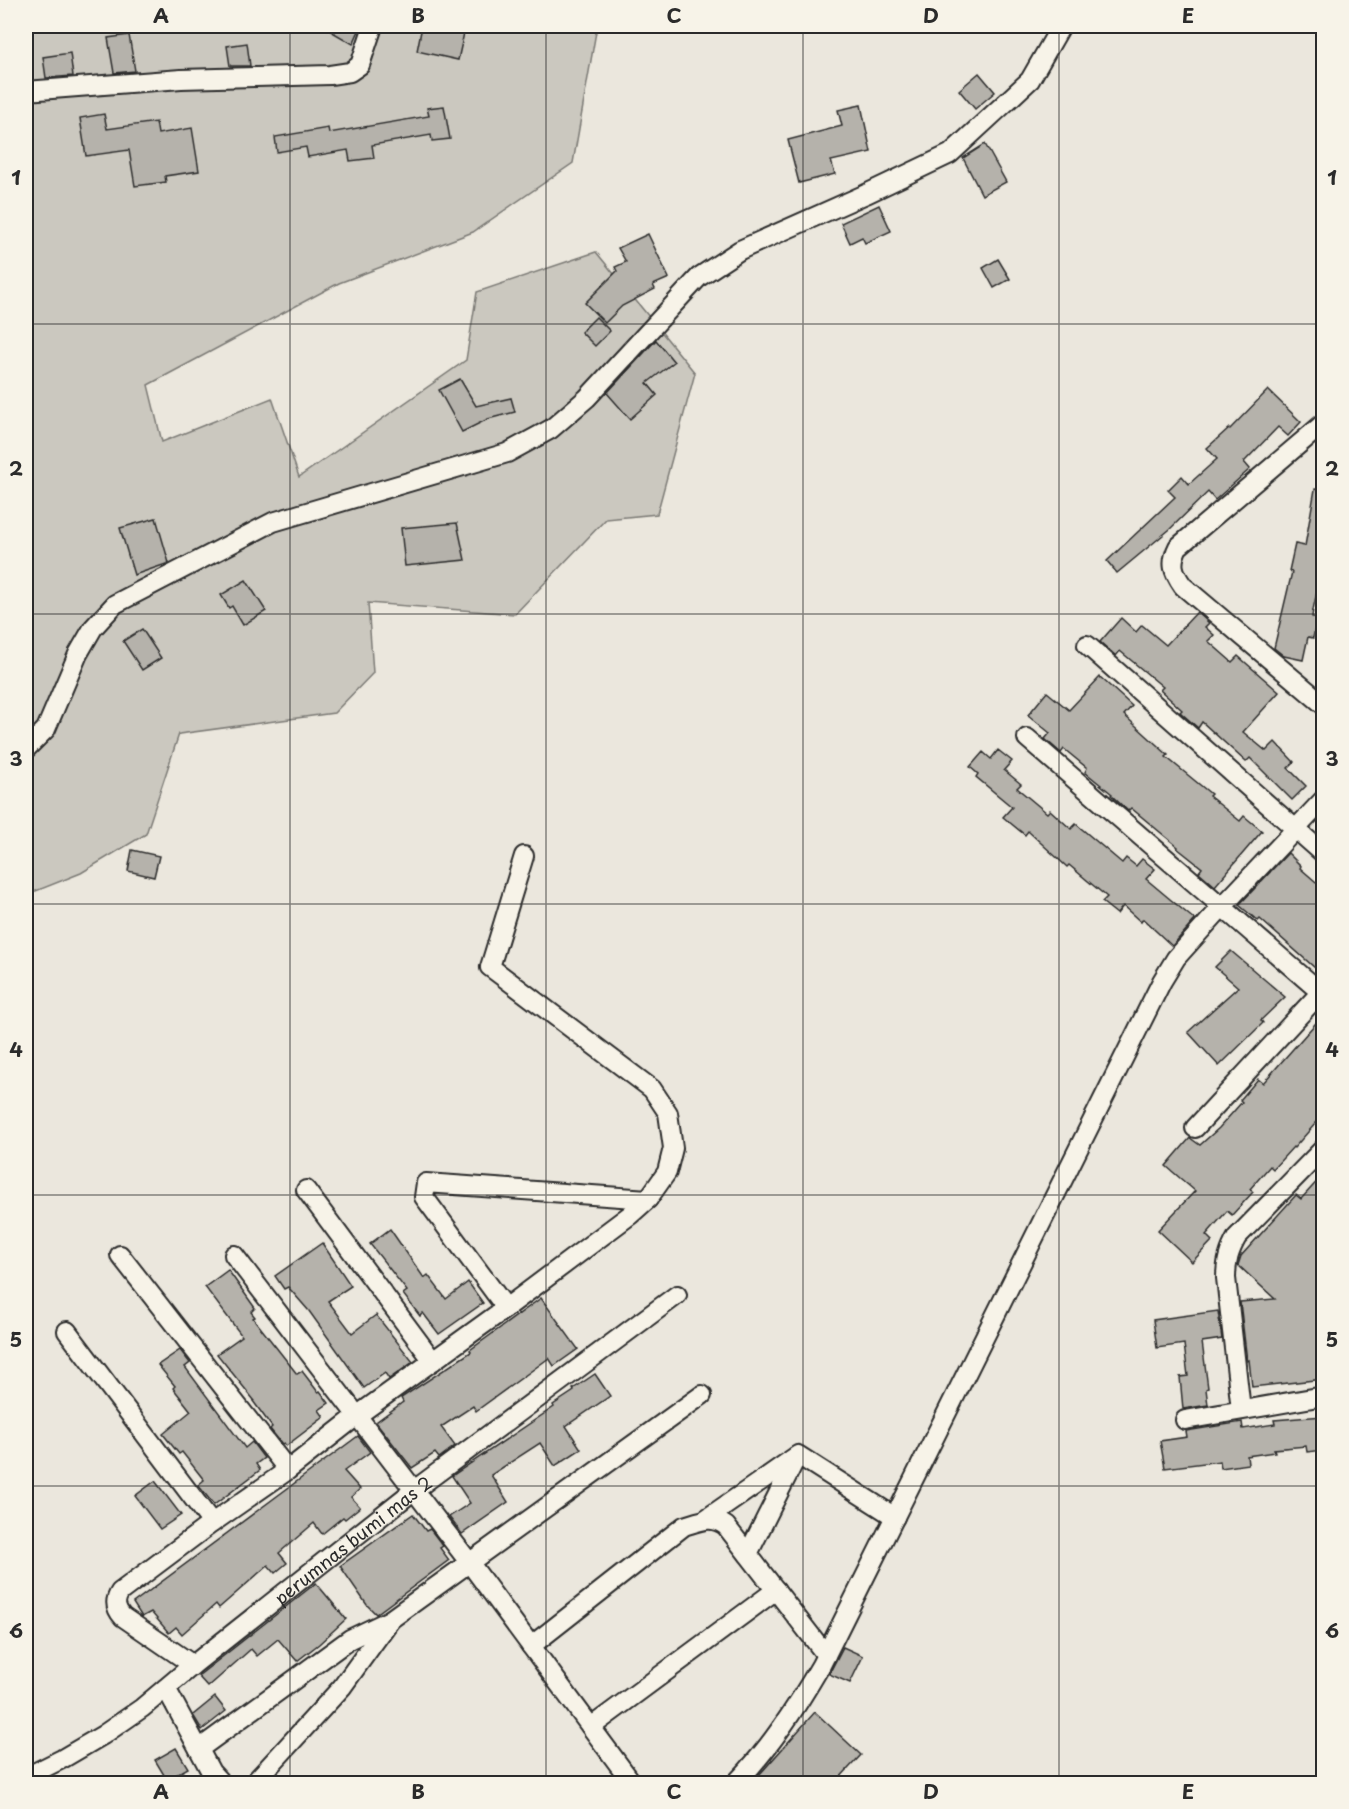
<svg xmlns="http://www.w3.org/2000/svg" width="1349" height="1809" font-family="'Playpen Sans',sans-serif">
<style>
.green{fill:#cbc8bf;stroke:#7b7a75;stroke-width:1.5}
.building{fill:#b5b2ab;stroke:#2b2b2b;stroke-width:1.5}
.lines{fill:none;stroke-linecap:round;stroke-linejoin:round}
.minor-casing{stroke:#2b2b2b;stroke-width:22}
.minor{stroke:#f7f3e8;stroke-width:18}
.grid{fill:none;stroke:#2b2b2b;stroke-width:1.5;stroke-opacity:0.55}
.labels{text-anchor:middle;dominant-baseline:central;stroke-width:6;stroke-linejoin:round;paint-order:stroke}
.street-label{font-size:18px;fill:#2b2b2b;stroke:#f7f3e8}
.neatline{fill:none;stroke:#2b2b2b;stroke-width:2}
.grid-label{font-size:20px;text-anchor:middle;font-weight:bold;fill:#2b2b2b}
</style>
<rect width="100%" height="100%" fill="#ebe7dd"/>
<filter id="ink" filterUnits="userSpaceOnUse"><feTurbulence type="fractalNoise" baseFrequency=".0167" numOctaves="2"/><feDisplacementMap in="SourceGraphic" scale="12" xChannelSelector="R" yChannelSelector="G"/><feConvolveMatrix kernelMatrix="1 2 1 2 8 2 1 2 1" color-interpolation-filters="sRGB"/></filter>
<g filter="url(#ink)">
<!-- green -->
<path class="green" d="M 26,26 L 597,26 L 573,163 L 473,232 L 339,283 L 148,385 L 162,442 L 272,398 L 299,477 L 466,360 L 477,292 L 596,252 L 695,373 L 657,514 L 606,519 L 515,614 L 368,603 L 373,673 L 334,713 L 179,734 L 146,834 L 81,873 L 26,895 Z"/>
<!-- building -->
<g class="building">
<path d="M 322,26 L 361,26 L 353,44 Z"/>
<path d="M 422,26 L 433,26 L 464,33 L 458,60 L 417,51 Z"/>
<path d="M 129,35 L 135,71 L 114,73 L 108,38 Z"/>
<path d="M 247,43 L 250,66 L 230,66 L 227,46 Z"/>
<path d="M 70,53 L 73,76 L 46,78 L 43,57 Z"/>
<path d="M 979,73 L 995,92 L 975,109 L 959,90 Z"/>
<path d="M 861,105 L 871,152 L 831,161 L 835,174 L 799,183 L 788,140 L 842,126 L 838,110 Z"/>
<path d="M 444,106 L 450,139 L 432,141 L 431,135 L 372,145 L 374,158 L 350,161 L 348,150 L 308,157 L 306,147 L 277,152 L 275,137 L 328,128 L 329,133 L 429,116 L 427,108 Z"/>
<path d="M 104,114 L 107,129 L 156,122 L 158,134 L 192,128 L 199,171 L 165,176 L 166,182 L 135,186 L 129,150 L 86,156 L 80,118 Z"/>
<path d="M 985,144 L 1006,182 L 982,195 L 963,158 Z"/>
<path d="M 879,205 L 891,231 L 865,243 L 862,237 L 850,243 L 841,223 Z"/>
<path d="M 648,234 L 669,278 L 653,285 L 655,289 L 622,306 L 605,323 L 585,303 L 617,271 L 615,267 L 626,262 L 618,248 Z"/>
<path d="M 998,259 L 1010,279 L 994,288 L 983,268 Z"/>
<path d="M 596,317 L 610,331 L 595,346 L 581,332 Z"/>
<path d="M 656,340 L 674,362 L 647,383 L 657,395 L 630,419 L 607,393 Z"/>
<path d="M 460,379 L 476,406 L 511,398 L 515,412 L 488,419 L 462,432 L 439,390 Z"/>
<path d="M 1268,390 L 1301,422 L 1288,436 L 1278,427 L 1244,462 L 1250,469 L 1215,500 L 1208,492 L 1169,530 L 1117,573 L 1107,561 L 1175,497 L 1168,490 L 1182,476 L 1189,484 L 1217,459 L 1207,448 L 1229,428 L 1230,429 Z"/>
<path d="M 1315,489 L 1323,490 L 1323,579 L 1320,578 L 1313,610 L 1312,617 L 1317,618 L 1313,638 L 1308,637 L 1303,660 L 1284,656 L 1274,648 L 1292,572 L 1289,571 L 1295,544 L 1305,546 Z"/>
<path d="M 156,518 L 169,563 L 134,575 L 120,528 Z"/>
<path d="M 457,523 L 465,560 L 405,566 L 401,528 Z"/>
<path d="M 246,580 L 266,611 L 243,625 L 232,606 L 229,608 L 221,595 Z"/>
<path d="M 1197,612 L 1209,623 L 1205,627 L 1214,635 L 1208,641 L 1232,662 L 1238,656 L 1279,692 L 1243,732 L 1266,751 L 1275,742 L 1294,762 L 1288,768 L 1306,786 L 1292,800 L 1250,758 L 1246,762 L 1202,722 L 1198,728 L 1180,712 L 1182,710 L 1160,690 L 1163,687 L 1120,651 L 1116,656 L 1100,642 L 1121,618 L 1136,632 L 1142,625 L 1166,645 Z"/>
<path d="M 142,629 L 161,658 L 142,670 L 123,641 Z"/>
<path d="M 1100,677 L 1132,706 L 1124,715 L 1168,755 L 1166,757 L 1211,794 L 1209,796 L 1240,821 L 1244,816 L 1262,831 L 1215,886 L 1199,872 L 1202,868 L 1177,848 L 1178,847 L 1131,808 L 1128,811 L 1111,795 L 1112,794 L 1085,772 L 1087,768 L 1064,749 L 1061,753 L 1045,739 L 1050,733 L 1028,715 L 1047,692 L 1069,710 Z"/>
<path d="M 998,750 L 1012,761 L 1004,770 L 1021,784 L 1017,788 L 1047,813 L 1050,810 L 1071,829 L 1076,824 L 1122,863 L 1126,858 L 1136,866 L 1142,859 L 1155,869 L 1146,879 L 1195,920 L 1172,946 L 1143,919 L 1141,922 L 1123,906 L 1117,914 L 1102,902 L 1107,897 L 1069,865 L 1067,867 L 1028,831 L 1025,835 L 1003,817 L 1012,807 L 976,777 L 978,774 L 970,767 L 983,752 L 991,759 Z"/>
<path d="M 132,850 L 159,856 L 154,877 L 128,871 Z"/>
<path d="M 1288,853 L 1301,866 L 1300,868 L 1323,888 L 1323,975 L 1260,919 L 1258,921 L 1239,905 Z"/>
<path d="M 1231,951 L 1285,997 L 1261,1020 L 1263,1023 L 1219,1066 L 1188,1032 L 1238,987 L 1215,967 Z"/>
<path d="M 1323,1015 L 1323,1115 L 1294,1148 L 1293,1147 L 1273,1169 L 1270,1166 L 1250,1189 L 1253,1192 L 1232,1215 L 1227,1211 L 1206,1235 L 1212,1241 L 1192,1262 L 1158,1230 L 1195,1191 L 1166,1166 L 1190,1138 L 1200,1145 L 1219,1128 L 1242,1102 L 1240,1100 L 1258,1079 L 1263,1083 Z"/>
<path d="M 1323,1175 L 1323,1379 L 1252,1387 L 1249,1360 L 1247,1361 L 1240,1302 L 1275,1299 L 1238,1265 L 1241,1256 L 1296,1195 L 1301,1199 Z"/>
<path d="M 390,1229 L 424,1278 L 428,1275 L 446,1299 L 468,1282 L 483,1303 L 439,1334 L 423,1313 L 420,1316 L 403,1294 L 407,1291 L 370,1244 Z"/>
<path d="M 322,1243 L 351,1286 L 328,1301 L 352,1333 L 376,1315 L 413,1362 L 389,1379 L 385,1373 L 364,1388 L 309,1311 L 288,1287 L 284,1289 L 275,1276 Z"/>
<path d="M 228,1270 L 255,1308 L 251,1312 L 255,1317 L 253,1318 L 297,1374 L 302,1371 L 318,1392 L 320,1391 L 329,1403 L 319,1410 L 324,1417 L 286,1446 L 284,1443 L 282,1444 L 270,1429 L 272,1427 L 253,1401 L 254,1400 L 217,1354 L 242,1336 L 205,1287 Z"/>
<path d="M 541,1298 L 578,1349 L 554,1366 L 549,1358 L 476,1411 L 473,1406 L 441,1427 L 455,1446 L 439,1458 L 435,1453 L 412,1468 L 376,1422 L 403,1402 L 401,1398 L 471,1352 L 470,1350 Z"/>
<path d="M 1218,1311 L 1222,1339 L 1202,1342 L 1208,1388 L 1206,1389 L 1208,1405 L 1183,1409 L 1180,1377 L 1188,1376 L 1184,1344 L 1157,1348 L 1153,1320 Z"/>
<path d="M 180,1350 L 190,1363 L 185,1367 L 245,1448 L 252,1442 L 264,1458 L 256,1464 L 260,1470 L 214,1505 L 198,1485 L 204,1480 L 182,1452 L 179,1454 L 163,1434 L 191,1411 L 173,1388 L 175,1386 L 158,1365 Z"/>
<path d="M 595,1374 L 610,1396 L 566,1426 L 581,1449 L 555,1466 L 540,1443 L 491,1475 L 508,1502 L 462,1534 L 449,1517 L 470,1503 L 452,1476 L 554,1407 L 553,1405 L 574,1391 L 573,1389 Z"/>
<path d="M 1323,1416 L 1323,1450 L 1307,1452 L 1306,1446 L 1274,1449 L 1275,1452 L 1247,1456 L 1248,1464 L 1221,1468 L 1220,1461 L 1165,1468 L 1160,1441 L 1187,1437 L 1186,1431 L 1242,1422 L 1243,1429 L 1275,1424 L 1274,1420 Z"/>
<path d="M 358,1436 L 370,1452 L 344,1471 L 360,1489 L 351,1497 L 360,1507 L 345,1519 L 343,1517 L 322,1534 L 314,1523 L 279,1553 L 287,1563 L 275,1573 L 268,1565 L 219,1608 L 216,1604 L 182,1634 L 176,1627 L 169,1633 L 151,1612 L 142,1617 L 133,1603 Z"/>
<path d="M 155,1481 L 181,1515 L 160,1529 L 135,1496 Z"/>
<path d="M 413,1514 L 426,1531 L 430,1529 L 443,1546 L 440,1548 L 449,1560 L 376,1614 L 367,1605 L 340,1566 Z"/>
<path d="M 316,1583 L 346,1619 L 319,1644 L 297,1661 L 278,1639 L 257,1656 L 251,1649 L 208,1687 L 198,1676 Z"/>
<path d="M 843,1647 L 863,1656 L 850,1683 L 829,1674 Z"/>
<path d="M 215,1697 L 226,1711 L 202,1730 L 193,1715 Z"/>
<path d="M 815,1712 L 861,1755 L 834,1784 L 751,1784 Z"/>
<path d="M 176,1748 L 188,1768 L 167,1780 L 155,1760 Z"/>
</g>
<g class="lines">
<defs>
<g id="minor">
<path d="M 26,91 L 181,79 L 330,75 L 350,72 L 360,65 L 373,26"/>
<path d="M 1324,423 L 1178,547 C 1170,563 1173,572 1183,586 L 1324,705"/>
<path d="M 1087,645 L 1324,854"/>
<path d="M 1027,738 L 1324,995"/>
<path d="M 26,749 L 46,729 L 78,654 L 93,628 L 115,604 L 273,522 L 507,453 L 551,429 L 587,398 L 699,277 L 740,250 L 866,194 L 950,154 L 1030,80 L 1061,26"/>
<path d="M 1195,1128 L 1321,992"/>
<path d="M 306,1190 L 433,1361"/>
<path d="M 120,1255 L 288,1470"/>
<path d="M 234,1255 L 469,1562 L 633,1784"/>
<path d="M 506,1308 L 424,1197 L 426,1183 L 648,1199"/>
<path d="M 67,1331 L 212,1523"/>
<path d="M 1241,1410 L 1226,1278 C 1226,1262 1229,1251 1237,1237 L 1324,1148"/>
<path d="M 1185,1420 L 1324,1396"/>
<path d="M 706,1519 L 798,1455 L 895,1517"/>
<path d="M 748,1554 L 797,1456"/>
<path d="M 531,1646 L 684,1526 C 701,1521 711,1515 726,1526 L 826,1655"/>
<path d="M 193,1665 L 123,1617 C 115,1608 114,1601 120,1592 L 212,1523 L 288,1470 L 358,1415 L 506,1308 L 630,1215 L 648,1199 L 667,1172 L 673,1148 L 668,1113 L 652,1089 L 490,967 L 524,856"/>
<path d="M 166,1688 L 211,1772 L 222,1784"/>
<path d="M 591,1727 L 776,1590"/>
<path d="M 199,1749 L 350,1639 L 390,1620"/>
<path id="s1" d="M 26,1777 L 62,1759 L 103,1735 L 142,1708 L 193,1665 L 413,1491 L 677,1295"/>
<path d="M 253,1784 L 342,1687 L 391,1619 L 702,1395"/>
<path d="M 735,1784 C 770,1748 796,1708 821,1665 L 1162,981 L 1176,958 L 1221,908 L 1324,799"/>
</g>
</defs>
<!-- minor casing -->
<use href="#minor" class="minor-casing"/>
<!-- minor -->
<use href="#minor" class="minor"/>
</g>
</g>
<!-- grid -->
<path class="grid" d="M 290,26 L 290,1784M 546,26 L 546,1784M 803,26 L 803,1784M 1059,26 L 1059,1784M 26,324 L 1324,324M 26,614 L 1324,614M 26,904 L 1324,904M 26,1195 L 1324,1195M 26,1486 L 1324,1486"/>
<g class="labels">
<!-- street labels -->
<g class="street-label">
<text stroke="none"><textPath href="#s1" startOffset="405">perumnas bumi mas 2</textPath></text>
</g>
</g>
<!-- margin -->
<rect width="1349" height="1809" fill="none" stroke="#f7f3e8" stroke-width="66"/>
<rect x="33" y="33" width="1283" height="1743" class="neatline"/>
<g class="grid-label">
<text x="161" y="23">A</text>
<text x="418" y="23">B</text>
<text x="674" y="23">C</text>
<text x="931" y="23">D</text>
<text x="1188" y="23">E</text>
<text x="16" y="185">1</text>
<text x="1332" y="185">1</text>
<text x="16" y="476">2</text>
<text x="1332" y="476">2</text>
<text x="16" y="766">3</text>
<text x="1332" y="766">3</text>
<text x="16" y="1057">4</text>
<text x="1332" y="1057">4</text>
<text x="16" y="1347">5</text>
<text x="1332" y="1347">5</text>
<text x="16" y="1638">6</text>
<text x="1332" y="1638">6</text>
<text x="161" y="1799">A</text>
<text x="418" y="1799">B</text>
<text x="674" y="1799">C</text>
<text x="931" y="1799">D</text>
<text x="1188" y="1799">E</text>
</g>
</svg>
